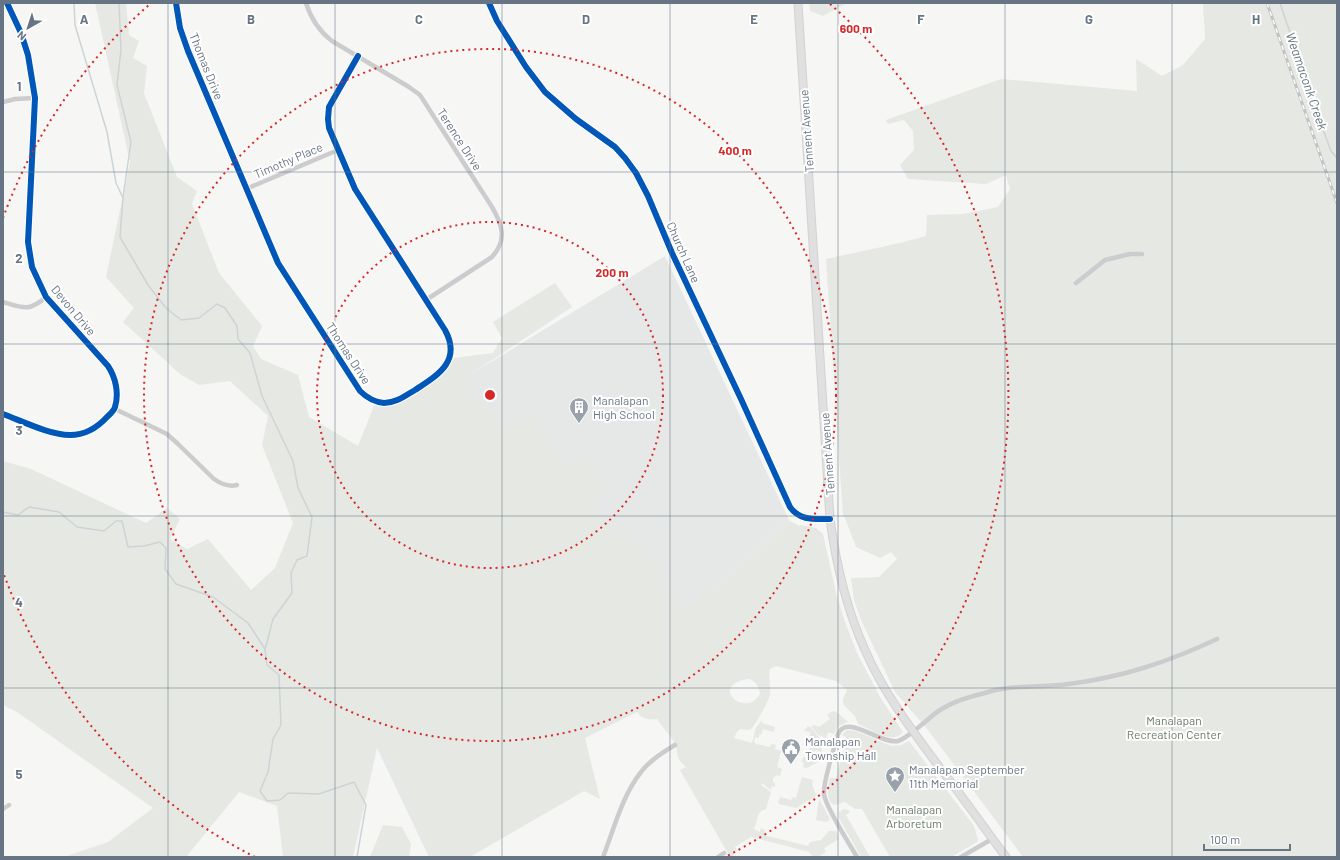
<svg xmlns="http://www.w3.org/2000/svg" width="1340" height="860" font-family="Barlow,sans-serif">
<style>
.built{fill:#e6e8e7}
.green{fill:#e6e8e3;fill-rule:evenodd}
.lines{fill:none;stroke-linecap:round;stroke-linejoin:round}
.stream{stroke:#cdd4d7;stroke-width:1.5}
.primary-casing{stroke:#d2d2d3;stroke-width:9}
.minor{stroke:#ccccce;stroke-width:4.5}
.primary{stroke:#e0e0e1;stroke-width:7}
.rail-casing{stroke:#c2c3c4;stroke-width:3}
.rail{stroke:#fff;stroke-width:1.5;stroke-dasharray:4.5;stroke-linecap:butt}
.cycleway-casing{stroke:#fff;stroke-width:8}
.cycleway{stroke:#0057b8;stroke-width:6}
.grid{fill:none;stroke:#677483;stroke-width:1;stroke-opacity:0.55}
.ring{fill:none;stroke:#d62828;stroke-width:2;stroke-dasharray:2 4}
.labels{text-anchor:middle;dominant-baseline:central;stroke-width:4;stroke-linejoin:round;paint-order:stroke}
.street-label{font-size:12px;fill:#677483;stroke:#fff}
.poi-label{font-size:12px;fill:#677483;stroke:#fff;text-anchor:start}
.park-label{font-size:12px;fill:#687b66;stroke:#fff}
.water-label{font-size:13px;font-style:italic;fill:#63757f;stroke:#fff}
.grid-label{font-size:13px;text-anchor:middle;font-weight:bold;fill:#677483;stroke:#fff;stroke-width:4;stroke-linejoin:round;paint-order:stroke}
.centre{fill:#d62828;stroke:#fff;stroke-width:2}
.ring-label{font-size:12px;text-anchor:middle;font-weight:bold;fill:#d62828;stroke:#fff;stroke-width:4;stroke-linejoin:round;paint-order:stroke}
</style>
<rect width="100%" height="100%" fill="#f6f6f5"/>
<!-- built -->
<path class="built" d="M 665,256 L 789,520 L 730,574 L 686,612 L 470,857 L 429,857 L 377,748 L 471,374 Z"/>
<!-- green -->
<g class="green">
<path d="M 95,3 L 126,3 L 129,35 L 139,41 L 133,58 L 147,66 L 144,93 L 177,177 L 197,191 L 192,204 L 219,273 L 262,326 L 253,346 L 261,359 L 298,375 L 309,417 L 358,446 L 375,403 L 399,399 L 454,358 L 493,353 L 502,338 L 493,322 L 555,283 L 572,307 L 471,374 L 470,391 L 506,427 L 534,415 L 566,468 L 586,456 L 595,462 L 610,490 L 591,502 L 611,535 L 627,526 L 686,611 L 730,574 L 789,520 L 799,526 L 800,525 L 816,528 L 823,534 L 836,593 L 845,622 L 857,653 L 880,697 L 903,732 C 893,745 872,730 860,725 L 858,724 L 855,716 L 843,704 L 843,699 L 847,690 L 836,681 L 776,666 L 770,669 C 768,677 771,686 770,694 C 768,704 758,719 752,728 L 749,730 L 740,729 L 737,732 L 734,738 L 752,743 L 756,728 L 762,720 L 762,723 L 775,727 L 774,732 L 763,729 L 761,735 L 759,734 L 759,738 L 755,737 L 754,742 L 756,744 L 770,747 L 771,744 L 776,745 L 775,749 L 781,751 L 777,767 L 782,769 L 780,776 L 777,775 L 773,778 L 773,781 L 775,785 L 775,787 L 772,786 L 771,790 L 762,783 L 761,785 L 771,792 L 766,809 C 756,811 758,821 754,829 L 760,832 L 761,828 L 765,830 L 764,835 L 808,846 L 810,842 L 821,840 L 829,831 L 836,831 L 839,839 L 824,848 L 826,852 L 818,857 L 813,857 L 809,852 L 751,837 L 735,847 L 737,851 L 733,854 L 734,857 L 730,857 L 680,770 L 686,767 C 676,758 679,758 676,747 C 673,737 663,728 657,719 C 648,720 642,719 637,712 L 585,738 L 600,799 L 584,791 L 470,857 L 430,857 L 393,763 L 377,748 L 353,857 L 283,857 L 277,806 L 239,792 L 186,857 L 64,857 L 108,842 L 153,808 L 17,712 L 3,705 L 3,461 L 31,469 L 146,523 L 167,508 L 180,519 L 170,539 L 187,549 L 208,539 L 251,590 L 275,568 L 293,523 L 262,445 L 268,416 L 230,381 L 199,385 L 180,374 L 123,322 L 134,308 L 106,277 L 130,162 ZM 749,679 C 756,681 759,687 760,694 C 745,720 707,684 749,679 Z"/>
<path d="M 809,3 L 847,3 L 823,16 L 810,11 Z"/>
<path d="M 1203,3 L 1337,3 L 1337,857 L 1023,857 L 928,730 L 895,692 L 861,620 L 854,600 L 851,578 L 879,577 L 897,559 L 891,552 L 880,558 L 856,547 L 845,518 L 843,517 L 826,259 L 900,243 L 926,236 L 927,215 L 963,214 L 998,207 L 1010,189 L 1006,175 L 986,184 L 908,179 L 900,165 L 914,150 L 913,131 L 904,120 L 888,124 L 886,120 L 1001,79 L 1137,91 L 1136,59 L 1162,76 L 1183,65 L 1205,39 Z"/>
<path d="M 833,711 L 838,713 L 848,722 L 839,726 L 834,734 L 828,732 L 826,738 L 818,735 L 812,727 L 813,725 L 819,727 L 830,719 L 827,715 Z"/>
<path d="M 808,726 C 816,730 814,736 825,740 L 821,752 L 816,750 L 812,754 L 813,758 L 819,760 L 818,762 L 807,768 L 803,767 L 804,764 L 802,761 L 803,757 L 807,758 L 813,737 L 809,735 L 811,734 L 810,732 L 804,731 Z"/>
<path d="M 847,730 L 856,731 L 891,746 L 901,745 L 909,741 L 974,826 L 978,839 L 977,842 L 951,857 L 890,857 L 862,809 L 855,809 L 845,802 L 834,805 C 825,799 828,787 830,778 L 836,778 L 847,738 L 842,735 Z"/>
<path d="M 802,777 L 813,780 L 812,784 L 816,795 L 815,797 L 796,808 L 779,804 L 778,802 L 780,797 L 791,800 L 792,799 L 791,797 L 796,798 Z"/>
<path d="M 819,799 L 830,819 L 827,822 L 816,820 Z"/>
<path d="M 843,809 L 848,810 L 850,812 L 846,815 L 870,857 L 861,857 L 839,818 L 839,813 Z"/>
<path d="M 383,825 L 402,827 L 411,844 L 409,857 L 370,857 Z"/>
</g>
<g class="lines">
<!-- stream -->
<g class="stream">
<path d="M 74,3 L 75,25 L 107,132 L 116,183 L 123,198"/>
<path d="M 119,3 L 121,50 L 117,85 L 131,142 L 123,197 L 120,237 L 148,285 L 166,308 L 181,320 L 199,318 L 217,304 L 225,308 L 237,326 L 238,339 L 250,353 L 262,396 L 293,461 L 298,488 L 312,517 L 307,556 L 297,560 L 291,573 L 292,593 L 273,619 L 265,650 L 267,665 L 279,675 L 281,725 L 273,739 L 268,772 L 260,791 L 267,801 L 280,800 L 288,793 L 319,794 L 354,782 L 366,805 L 357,857"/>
<path d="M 1280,3 L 1317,113 L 1331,151 L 1337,158"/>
<path d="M 3,512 L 18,515 L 29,507 L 59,512 L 77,527 L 104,531 L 116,521 L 122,521 L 128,547 L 144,546 L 160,542 L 166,548 L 165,569 L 176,584 L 213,597 L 248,623 L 265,649"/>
</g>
<defs>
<path id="primary" d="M 798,3 L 830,519 C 836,564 846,608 865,650 C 884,694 914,733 943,772 C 965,800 985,829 1006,857"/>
</defs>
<!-- primary casing -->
<use href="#primary" class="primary-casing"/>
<!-- minor -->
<g class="minor">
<path d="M 176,3 L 180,28 L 188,51 L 278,263 L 360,391 C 367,398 374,402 384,403 C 396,403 405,396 415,390 C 438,375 462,361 445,330 L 355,189 L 329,128 L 328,119 L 329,107 L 358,56"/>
<path d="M 306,3 C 311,19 319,31 332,41 L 409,87 L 420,95 L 492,207 C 503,226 507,240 492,257 L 426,300"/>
<path d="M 489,3 L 497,21 L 526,67 L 545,92 L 576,119 L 615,147 L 625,158 L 636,173 L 648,196 L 672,253 L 741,399 L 790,507 C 800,521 814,519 830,519"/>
<path d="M 3,102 L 15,99 L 35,98"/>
<path d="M 246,189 L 338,150"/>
<path d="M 1076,283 L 1105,260 L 1130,254 L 1142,254"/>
<path d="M 3,302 C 23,308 29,312 46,297"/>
<path d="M 115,409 L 167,434 L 178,444 L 214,479 C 221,484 229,487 237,485"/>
<path d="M 3,414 C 22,421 50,435 70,435 C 86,435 97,428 107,417 C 110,414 114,411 115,407 C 119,394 116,378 108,366 L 46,297 L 32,267 L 28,242 L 35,98 L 28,55 L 21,33 L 7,3"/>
<path d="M 3,809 L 9,805"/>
<path d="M 603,857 C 614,829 622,796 641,772 C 650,760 663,752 675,745"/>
<path d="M 718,857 L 724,853"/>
<path d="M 857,857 C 850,845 825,806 824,794 C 823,781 834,749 838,734 C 847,713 881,745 898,741 C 909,738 929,717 940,710 C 954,701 969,697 985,693 C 1012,684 1042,688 1069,684 C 1123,677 1168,662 1217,639"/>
<path d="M 961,857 L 992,839"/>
</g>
<!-- primary -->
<use href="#primary" class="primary"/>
<defs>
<path id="rail" d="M 1267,3 L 1337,203"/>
</defs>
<!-- rail casing -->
<use href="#rail" class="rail-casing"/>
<!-- rail -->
<use href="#rail" class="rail"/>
<defs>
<g id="cycleway">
<path d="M 176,3 L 180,28 L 188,51 L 278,263 L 360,391 C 367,398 374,402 384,403 C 396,403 405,396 415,390 C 438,375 462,361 445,330 L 355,189 L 329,128 L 328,119 L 329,107 L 358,56"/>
<path d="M 489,3 L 497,21 L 526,67 L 545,92 L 576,119 L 615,147 L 625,158 L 636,173 L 648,196 L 672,253 L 741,399 L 790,507 C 800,521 814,519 830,519"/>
<path d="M 3,414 C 22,421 50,435 70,435 C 86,435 97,428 107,417 C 110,414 114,411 115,407 C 119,394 116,378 108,366 L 46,297 L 32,267 L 28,242 L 35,98 L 28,55 L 21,33 L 7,3"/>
</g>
</defs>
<!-- cycleway casing -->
<use href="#cycleway" class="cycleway-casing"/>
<!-- cycleway -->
<use href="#cycleway" class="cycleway"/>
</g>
<!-- grid -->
<path class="grid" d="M 168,3 L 168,857M 335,3 L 335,857M 502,3 L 502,857M 670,3 L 670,857M 838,3 L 838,857M 1005,3 L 1005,857M 1172,3 L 1172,857M 3,172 L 1337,172M 3,344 L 1337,344M 3,516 L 1337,516M 3,688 L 1337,688"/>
<!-- distance rings -->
<g class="ring">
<circle cx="490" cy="395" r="173"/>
<circle cx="490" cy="395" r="346"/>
<path d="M255 857A518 518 0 0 1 3 572M3 218A518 518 0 0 1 150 4M830 4A518 518 0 0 1 725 857"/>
</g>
<!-- icons -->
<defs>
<symbol id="building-pin" viewBox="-11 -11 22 30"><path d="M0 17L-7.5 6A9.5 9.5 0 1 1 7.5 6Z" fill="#99a2ab" stroke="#fff"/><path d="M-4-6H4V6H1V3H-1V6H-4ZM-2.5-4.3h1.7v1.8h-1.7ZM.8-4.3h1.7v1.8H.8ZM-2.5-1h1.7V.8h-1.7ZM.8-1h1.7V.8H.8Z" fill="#fff"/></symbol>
<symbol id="civic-pin" viewBox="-11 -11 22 30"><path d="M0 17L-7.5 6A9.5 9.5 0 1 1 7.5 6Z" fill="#99a2ab" stroke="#fff"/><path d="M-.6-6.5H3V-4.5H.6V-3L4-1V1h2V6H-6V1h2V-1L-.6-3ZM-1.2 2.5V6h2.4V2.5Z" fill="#fff"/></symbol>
<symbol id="sight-pin" viewBox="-11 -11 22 30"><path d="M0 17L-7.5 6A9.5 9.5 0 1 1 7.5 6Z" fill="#99a2ab" stroke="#fff"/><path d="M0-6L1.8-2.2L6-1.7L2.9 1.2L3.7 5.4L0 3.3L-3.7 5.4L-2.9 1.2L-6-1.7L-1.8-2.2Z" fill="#fff"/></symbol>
</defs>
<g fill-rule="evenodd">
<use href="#building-pin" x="568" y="396" width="22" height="30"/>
<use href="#civic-pin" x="780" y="737" width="22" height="30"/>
<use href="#sight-pin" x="884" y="765" width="22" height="30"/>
</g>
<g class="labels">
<!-- street labels -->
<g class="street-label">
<text transform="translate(207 66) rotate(68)">Thomas Drive</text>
<text transform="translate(806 131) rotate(-94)">Tennent Avenue</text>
<text transform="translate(460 139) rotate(57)">Terence Drive</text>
<text transform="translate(288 160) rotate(-23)">Timothy Place</text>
<text transform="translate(684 252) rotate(66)">Church Lane</text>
<text transform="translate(74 310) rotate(50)">Devon Drive</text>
<text transform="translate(349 353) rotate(57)">Thomas Drive</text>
<text transform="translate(827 454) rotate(-94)">Tennent Avenue</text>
</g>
<!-- poi labels -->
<g class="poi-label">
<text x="593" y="400">Manalapan<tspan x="593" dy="14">High School</tspan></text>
<text x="805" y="741">Manalapan<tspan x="805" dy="14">Township Hall</tspan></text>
<text x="909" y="769">Manalapan September<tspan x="909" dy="14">11th Memorial</tspan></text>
</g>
<!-- park labels -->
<g class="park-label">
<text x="1174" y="720">Manalapan<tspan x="1174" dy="14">Recreation Center</tspan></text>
<text x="914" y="809">Manalapan<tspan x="914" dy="14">Arboretum</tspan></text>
</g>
<!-- water labels -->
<g class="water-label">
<text transform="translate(1307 81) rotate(71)">Weamaconk Creek</text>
</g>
</g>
<g class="grid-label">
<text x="84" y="24">A</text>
<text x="251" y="24">B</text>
<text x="419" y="24">C</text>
<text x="586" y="24">D</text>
<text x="754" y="24">E</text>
<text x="921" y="24">F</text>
<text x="1089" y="24">G</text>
<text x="1256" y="24">H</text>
<text x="19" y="91">1</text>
<text x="19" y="263">2</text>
<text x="19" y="435">3</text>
<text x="19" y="607">4</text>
<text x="19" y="779">5</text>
</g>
<circle cx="490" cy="395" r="6" class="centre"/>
<g class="ring-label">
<text x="856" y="33">600 m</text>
<text x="735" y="155">400 m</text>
<text x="612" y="277">200 m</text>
</g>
<!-- border -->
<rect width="1340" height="860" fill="none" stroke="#677483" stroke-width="8"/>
<!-- north arrow -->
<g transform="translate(28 28) rotate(219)" stroke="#ffffff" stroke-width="3" paint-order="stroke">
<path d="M0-3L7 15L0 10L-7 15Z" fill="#677483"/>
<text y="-6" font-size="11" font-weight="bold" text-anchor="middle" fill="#677483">N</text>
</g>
<!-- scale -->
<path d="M1204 844v6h86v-6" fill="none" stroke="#677483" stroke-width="2"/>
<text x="1210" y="844" font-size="12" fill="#677483" stroke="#ffffff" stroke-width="3" paint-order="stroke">100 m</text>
</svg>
